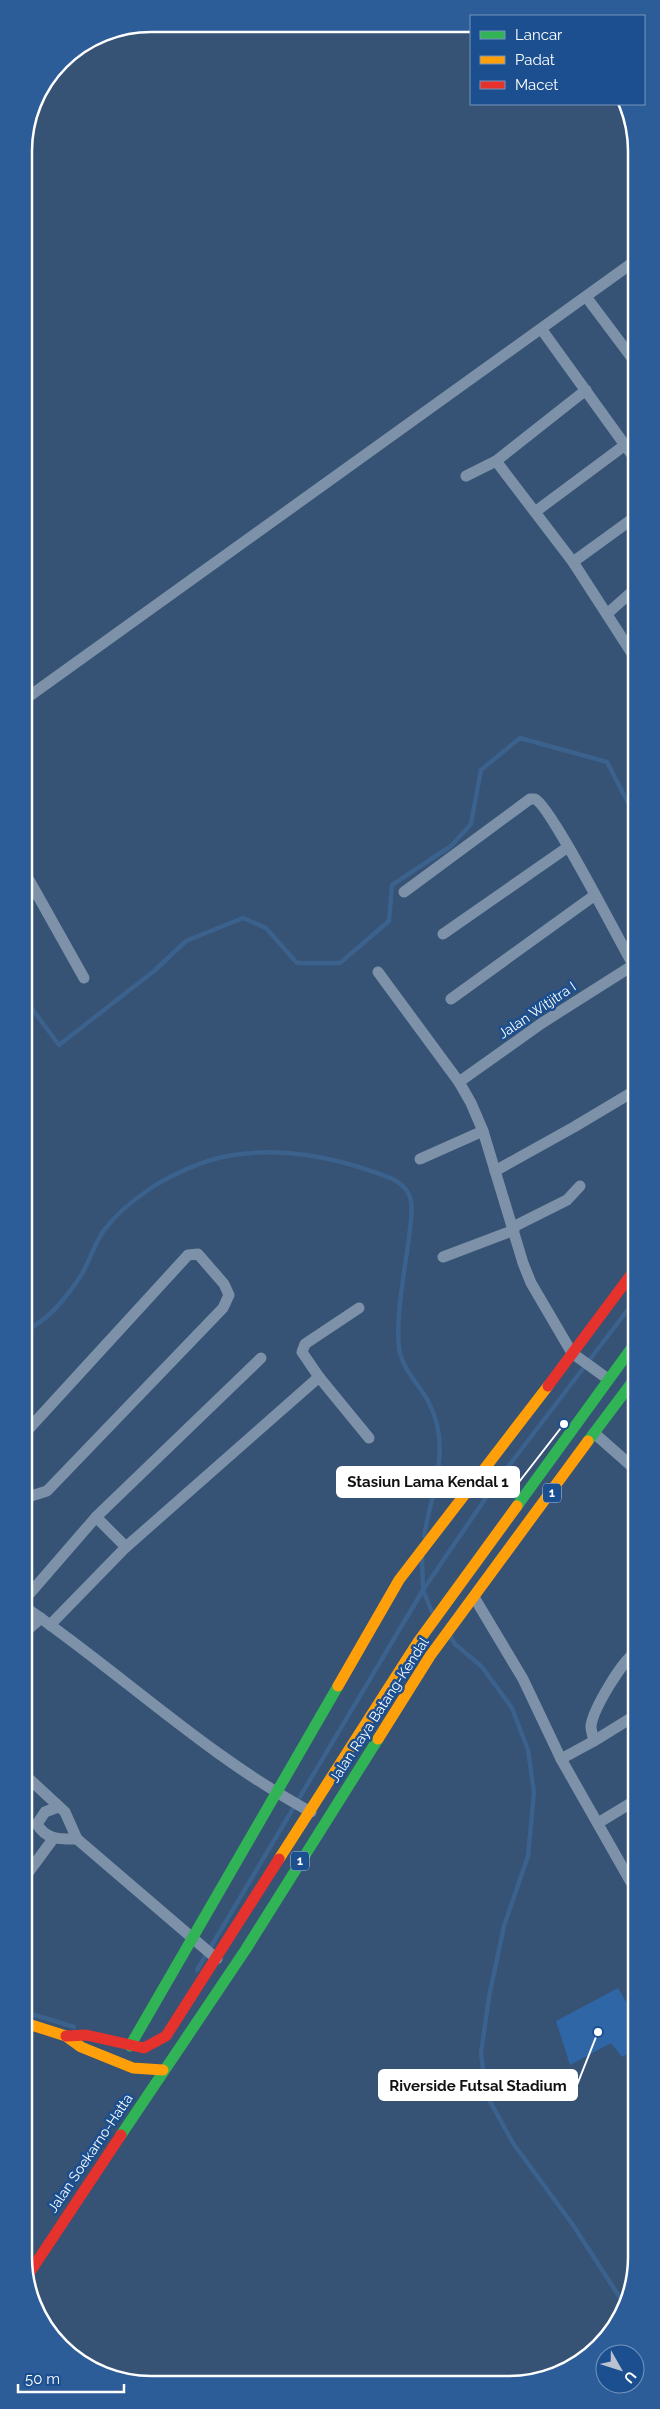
<svg xmlns="http://www.w3.org/2000/svg" width="660" height="2409" font-family="Raleway,sans-serif">
<style>
.green{fill:#2f66a5}
.lines{fill:none;stroke-linecap:round;stroke-linejoin:round}
.stream{stroke:#3b618d;stroke-width:4.5}
.street{stroke:#7d92a8;stroke-width:11}
.fast{stroke:#30b455;stroke-width:11}
.slow{stroke:#ff9f0a;stroke-width:11}
.jam{stroke:#e5322d;stroke-width:11}
.labels{text-anchor:middle;dominant-baseline:central;stroke-width:5;stroke-linejoin:round;paint-order:stroke}
.shield{fill:#1b4f8f;stroke:#bbcadd;stroke-width:1}
.shield-label{font-size:12px;font-weight:bold;fill:#fff}
.street-label{font-size:14px;fill:#fff;stroke:#1b4f8f}
.rim{fill:none;stroke:#fff;stroke-width:2.5}
.leader{fill:none;stroke:#fff;stroke-width:2}
.callout-dot{fill:#fff;stroke:#1b4f8f;stroke-width:2}
.callout{fill:#fff;stroke:#fff;stroke-width:2}
.callout-label{font-size:15px;text-anchor:middle;font-weight:bold;fill:#111}
</style>
<rect width="100%" height="100%" fill="#365274"/>
<!-- green -->
<path class="green" d="M 618,1988 L 636,2018 L 636,2049 L 622,2057 L 611,2043 L 570,2065 L 556,2021 Z"/>
<g class="lines">
<!-- stream -->
<g class="stream">
<path d="M 24,998 L 59,1045 L 154,971 L 186,941 L 243,918 L 266,928 L 297,963 L 340,963 L 389,921 L 392,885 L 451,846 L 471,824 L 481,770 L 520,738 L 607,762 L 635,816"/>
<path d="M 24,1331 C 48,1321 66,1298 80,1277 C 90,1262 94,1243 105,1229 C 118,1212 133,1200 151,1188 C 173,1174 202,1161 227,1156 C 276,1147 328,1156 374,1172 C 388,1177 404,1181 410,1197 C 414,1209 410,1225 409,1238 C 405,1269 394,1324 400,1353 C 405,1373 421,1386 429,1403 C 452,1447 432,1491 424,1536"/>
<path d="M 422,1556 L 423,1590 L 432,1612"/>
<path d="M 450,1636 L 455,1644 L 482,1667 L 512,1708 L 528,1750 L 534,1792 L 528,1856 L 504,1926 L 489,1997 L 481,2053 L 486,2094 L 513,2143 L 573,2225 L 626,2307"/>
<path d="M 197,1970 L 423,1590 L 498,1480 L 636,1299"/>
<path d="M 25,2012 L 74,2027"/>
</g>
<!-- street -->
<g class="street">
<path d="M 587,298 L 635,362"/>
<path d="M 542,330 L 635,459"/>
<path d="M 496,461 L 573,562 L 635,658"/>
<path d="M 466,476 L 496,461 L 586,390"/>
<path d="M 535,512 L 625,445"/>
<path d="M 573,562 L 635,517"/>
<path d="M 608,613 L 635,589"/>
<path d="M 24,700 L 635,261"/>
<path d="M 24,871 L 84,978"/>
<path d="M 404,892 L 530,799 L 535,799 C 551,806 620,943 635,968"/>
<path d="M 443,934 L 568,847"/>
<path d="M 378,972 L 459,1082 L 471,1103 L 483,1131 L 523,1263 L 531,1283 L 572,1353 L 608,1379"/>
<path d="M 451,999 L 595,895"/>
<path d="M 459,1082 L 542,1023 L 635,964"/>
<path d="M 420,1159 L 483,1131"/>
<path d="M 495,1171 L 574,1127 L 636,1090"/>
<path d="M 513,1227 L 567,1200 L 580,1186"/>
<path d="M 443,1257 L 514,1230"/>
<path d="M 359,1308 L 305,1344 L 302,1352 L 319,1377 L 369,1438"/>
<path d="M 25,1433 L 188,1255 L 198,1254 L 224,1284 L 229,1295 L 223,1308 L 47,1491 L 31,1496 L 25,1495"/>
<path d="M 594,1433 L 636,1470"/>
<path d="M 126,1547 L 319,1377"/>
<path d="M 474,1597 L 523,1679 L 561,1759 L 636,1891"/>
<path d="M 25,1599 L 96,1517"/>
<path d="M 25,1607 C 122,1674 207,1756 311,1812"/>
<path d="M 50,1625 L 126,1547 L 96,1517 L 261,1358"/>
<path d="M 25,1632 L 41,1618"/>
<path d="M 594,1741 C 593,1736 591,1731 591,1726 C 593,1709 622,1661 636,1652"/>
<path d="M 561,1759 L 594,1741 L 636,1715"/>
<path d="M 25,1775 L 65,1812 L 77,1839 L 217,1959"/>
<path d="M 58,1807 L 45,1812 L 37,1824 C 46,1840 60,1839 77,1839"/>
<path d="M 598,1823 L 636,1800"/>
<path d="M 25,1877 L 53,1839"/>
</g>
<!-- fast -->
<g class="fast">
<path d="M 588,1441 L 636,1377"/>
<path d="M 517,1506 L 636,1342"/>
<path d="M 130,2046 L 338,1686"/>
<path d="M 121,2135 L 246,1949 L 378,1739"/>
</g>
<!-- slow -->
<g class="slow">
<path d="M 338,1686 L 399,1580 L 548,1386"/>
<path d="M 378,1739 L 430,1656 L 588,1441"/>
<path d="M 279,1859 L 418,1642 L 517,1506"/>
<path d="M 25,2023 L 66,2036 L 81,2047 L 133,2068 L 163,2070"/>
</g>
<!-- jam -->
<g class="jam">
<path d="M 548,1386 L 636,1268"/>
<path d="M 66,2036 L 86,2035 L 144,2048 L 166,2036 L 279,1859"/>
<path d="M 26,2278 L 121,2135"/>
</g>
</g>
<g class="labels">
<!-- shield labels -->
<g class="shield">
<rect x="543" y="1483.5" width="18" height="19" rx="4"/>
<rect x="291" y="1851.5" width="18" height="19" rx="4"/>
</g>
<g class="shield-label">
<text x="552" y="1493">1</text>
<text x="300" y="1861">1</text>
</g>
<!-- street labels -->
<g class="street-label">
<text transform="translate(537 1010) rotate(-34)">Jalan Witjitra I</text>
<text transform="translate(379 1710) rotate(-57)">Jalan Raya Batang-Kendal</text>
<text transform="translate(90 2153) rotate(-56)">Jalan Soekarno-Hatta</text>
</g>
</g>
<!-- crop -->
<path d="M0 0H660V2409H0ZM151 32H509A119 119 0 0 1 628 151V2257A119 119 0 0 1 509 2376H151A119 119 0 0 1 32 2257V151A119 119 0 0 1 151 32Z" fill="#2d5d98" fill-rule="evenodd"/>
<path class="rim" d="M151 32H509A119 119 0 0 1 628 151V2257A119 119 0 0 1 509 2376H151A119 119 0 0 1 32 2257V151A119 119 0 0 1 151 32Z"/>
<!-- callouts -->
<path class="leader" d="M564 1424L519 1482M598 2032L577 2085"/>
<g class="callout-dot">
<circle cx="564" cy="1424" r="5"/>
<circle cx="598" cy="2032" r="5"/>
</g>
<g class="callout">
<rect x="337" y="1467" width="182" height="30" rx="5"/>
<rect x="379" y="2070" width="198" height="30" rx="5"/>
</g>
<g class="callout-label">
<text x="428" y="1487">Stasiun Lama Kendal 1</text>
<text x="478" y="2091">Riverside Futsal Stadium</text>
</g>
<!-- legend -->
<rect x="470" y="15" width="175" height="90" fill="#1b4f8f" stroke="#7695bc"/>
<rect x="480" y="31" width="25" height="8" fill="#30b455" stroke="#7695bc"/>
<text x="515" y="40" font-size="15" fill="#ffffff">Lancar</text>
<rect x="480" y="56" width="25" height="8" fill="#ff9f0a" stroke="#7695bc"/>
<text x="515" y="65" font-size="15" fill="#ffffff">Padat</text>
<rect x="480" y="81" width="25" height="8" fill="#e5322d" stroke="#7695bc"/>
<text x="515" y="90" font-size="15" fill="#ffffff">Macet</text>
<!-- north arrow -->
<g transform="translate(620 2369) rotate(129)"><circle r="24" fill="#1b4f8f" stroke="#7695bc"/>
<path d="M0-4L9 19L0 12L-9 19Z" fill="#b9c2ce"/>
<text y="-8" font-size="14" font-weight="bold" text-anchor="middle" fill="#ffffff">U</text>
</g>
<!-- scale -->
<path d="M18 2384v8h106v-8" fill="none" stroke="#ffffff" stroke-width="2.5"/>
<text x="25" y="2384" font-size="15" fill="#ffffff" stroke="#1b4f8f" stroke-width="4" paint-order="stroke">50 m</text>
</svg>
